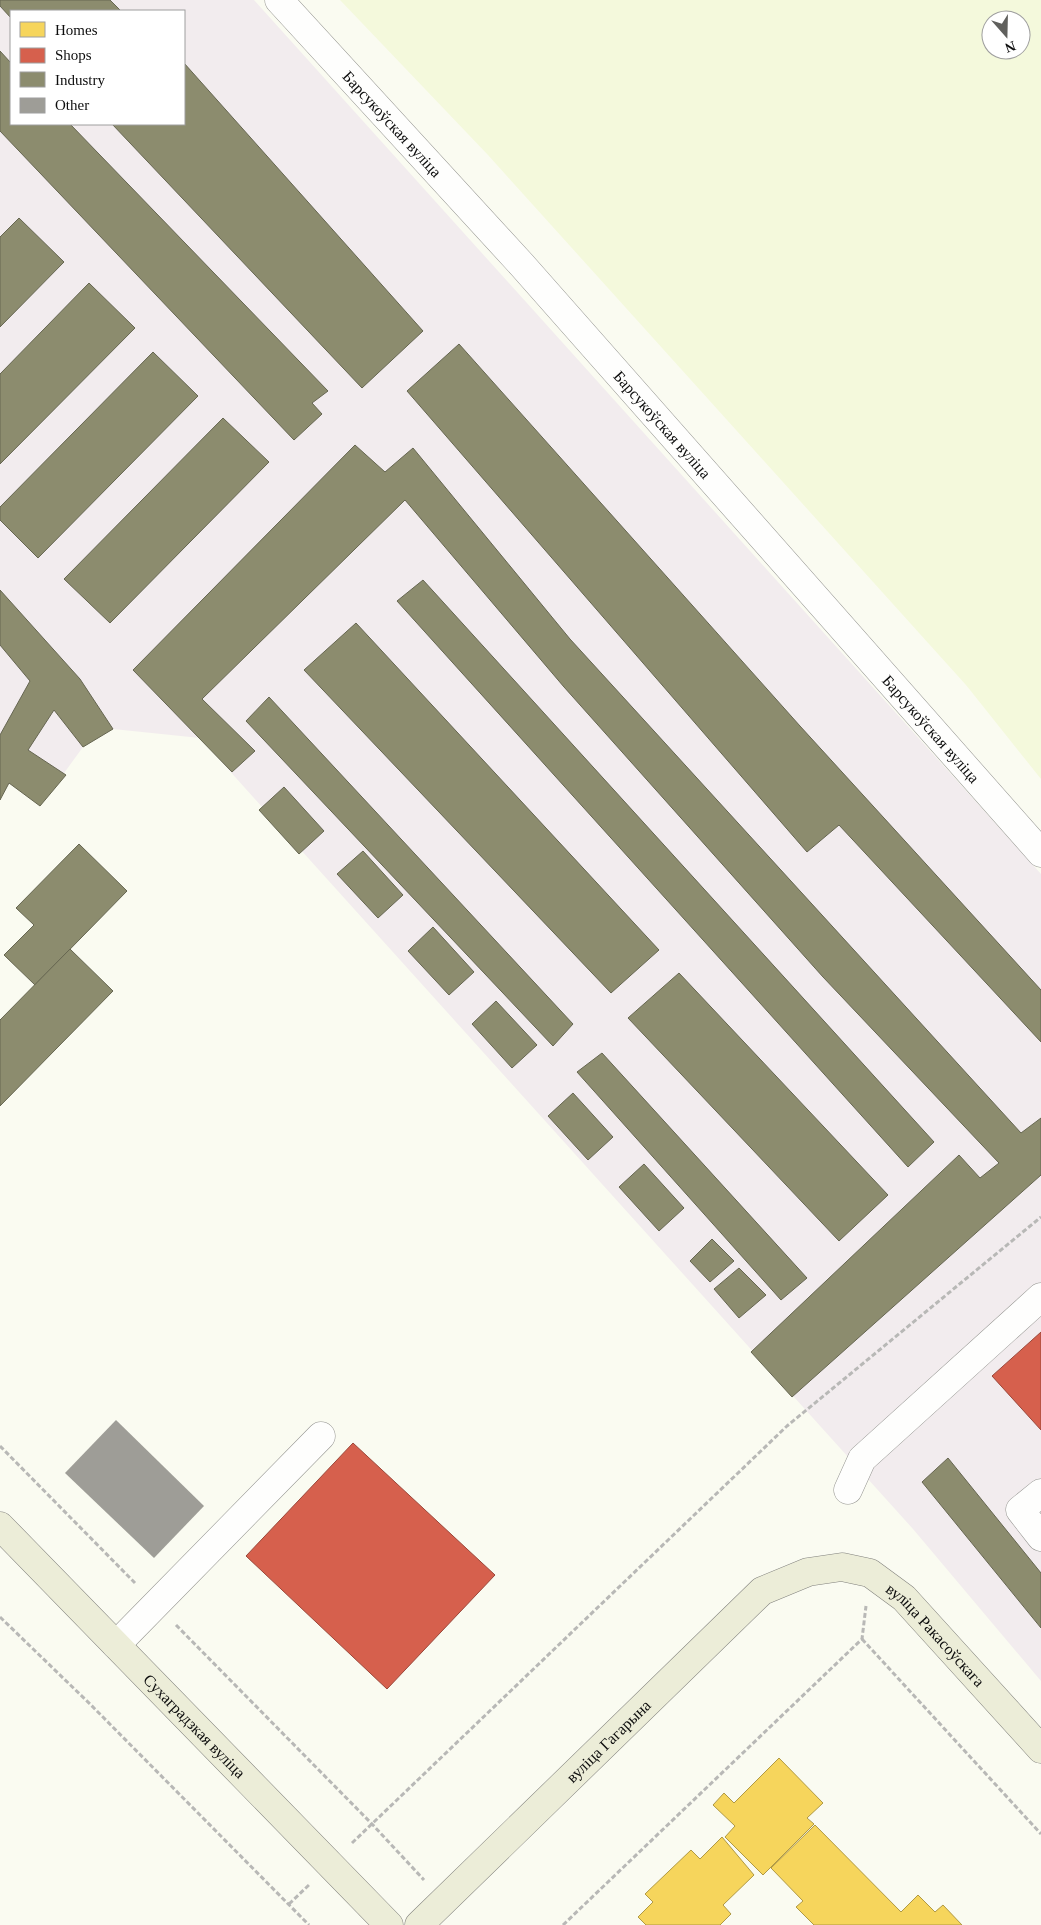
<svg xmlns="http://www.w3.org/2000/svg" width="1041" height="1925" font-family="Georgia,serif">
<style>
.industrial{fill:#f2ecee;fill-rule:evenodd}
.farmland{fill:#f4f9dc;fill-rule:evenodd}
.homes{fill:#f6d55c;stroke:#b09944}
.shops{fill:#d6604d;stroke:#9a473a}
.industry{fill:#8c8c6e;stroke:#666651}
.building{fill:#9e9d97}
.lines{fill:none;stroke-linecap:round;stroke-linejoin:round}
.minor-casing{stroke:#949490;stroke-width:29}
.major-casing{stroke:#81817d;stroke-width:29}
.path{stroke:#b8b8b6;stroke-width:3;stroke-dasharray:5 2.5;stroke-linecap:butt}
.minor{stroke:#fefefd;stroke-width:28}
.major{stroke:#ecedd8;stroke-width:28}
.labels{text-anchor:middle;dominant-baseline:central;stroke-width:5;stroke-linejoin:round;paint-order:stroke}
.street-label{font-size:16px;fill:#0d0d0d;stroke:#fff}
</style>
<rect width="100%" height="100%" fill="#fafbf1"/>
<!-- industrial -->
<path class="industrial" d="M 0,0 L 254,0 L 1041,874 L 1041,1681 L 913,1529 L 200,738 L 113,729 L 83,747 L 40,806 L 9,783 L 0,800 ZM 11,11 L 184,11 L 184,124 L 11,124 Z"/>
<!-- farmland -->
<path class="farmland" d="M 340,0 L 1041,0 L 1041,779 L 966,685 L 488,155 ZM 991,20 L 1021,20 L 1021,50 L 991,50 Z"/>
<!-- homes -->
<g class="homes">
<path d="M 779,1758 L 823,1803 L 807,1818 L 814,1824 L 763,1875 L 725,1837 L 735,1826 L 713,1805 L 724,1793 L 734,1803 Z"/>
<path d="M 815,1825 L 901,1912 L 918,1895 L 935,1912 L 943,1905 L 962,1925 L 814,1925 L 796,1907 L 803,1901 L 771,1868 Z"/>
<path d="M 722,1837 L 754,1875 L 723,1905 L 731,1914 L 720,1925 L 646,1925 L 638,1917 L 653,1902 L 645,1894 L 691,1850 L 700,1859 Z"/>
</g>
<!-- shops -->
<g class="shops">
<path d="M 1041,1332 L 1041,1430 L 992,1376 Z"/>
<path d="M 353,1443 L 495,1575 L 387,1689 L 246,1556 Z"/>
</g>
<!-- industry -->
<g class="industry">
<path d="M 0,0 L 110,0 L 121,11 L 11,11 L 11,18 L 0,6 Z"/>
<path d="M 0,51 L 11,63 L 11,124 L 70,124 L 328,391 L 312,403 L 322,414 L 294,440 L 0,131 Z"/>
<path d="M 184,63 L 423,331 L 362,388 L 112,124 L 184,124 Z"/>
<path d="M 19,218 L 64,262 L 0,327 L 0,237 Z"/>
<path d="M 89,283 L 135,328 L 0,464 L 0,374 Z"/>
<path d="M 459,344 L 800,726 L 1041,990 L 1041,1042 L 839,825 L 807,852 L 407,391 Z"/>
<path d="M 153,352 L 198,396 L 38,558 L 0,520 L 0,507 Z"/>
<path d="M 223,418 L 269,462 L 110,623 L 64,579 Z"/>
<path d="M 355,445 L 385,472 L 413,448 L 570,639 L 1021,1133 L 1041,1118 L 1041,1175 L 792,1397 L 751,1352 L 959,1155 L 980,1178 L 999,1163 L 823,977 L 564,687 L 405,500 L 202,699 L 255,751 L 232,772 L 133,670 Z"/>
<path d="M 423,580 L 934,1142 L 908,1167 L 397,601 Z"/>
<path d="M 0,590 L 80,679 L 113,729 L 83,747 L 54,710 L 28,750 L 66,775 L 40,806 L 9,783 L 0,800 L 0,735 L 30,681 L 0,645 Z"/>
<path d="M 356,623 L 659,950 L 611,993 L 304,670 Z"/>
<path d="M 269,697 L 573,1024 L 553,1046 L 246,721 Z"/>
<path d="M 284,787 L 324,831 L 299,854 L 259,810 Z"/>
<path d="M 79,844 L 127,891 L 35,985 L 4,955 L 34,925 L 16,908 Z"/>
<path d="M 363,851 L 403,895 L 378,918 L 337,874 Z"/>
<path d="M 433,927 L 474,972 L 449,995 L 408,951 Z"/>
<path d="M 70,949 L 113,991 L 0,1106 L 0,1020 Z"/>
<path d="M 679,973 L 888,1195 L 839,1241 L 628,1018 Z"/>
<path d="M 496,1001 L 537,1045 L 512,1068 L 472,1024 Z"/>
<path d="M 602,1053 L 807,1278 L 781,1300 L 577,1072 Z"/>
<path d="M 573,1093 L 613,1137 L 588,1160 L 548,1116 Z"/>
<path d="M 644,1164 L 684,1208 L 659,1231 L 619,1187 Z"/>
<path d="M 712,1239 L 734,1261 L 710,1282 L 690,1261 Z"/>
<path d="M 739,1268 L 766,1295 L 739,1318 L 714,1289 Z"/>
<path d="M 948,1458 L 1041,1573 L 1041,1628 L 922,1482 Z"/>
</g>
<!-- building -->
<path class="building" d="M 116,1420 L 204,1506 L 154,1558 L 65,1473 Z"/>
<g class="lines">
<defs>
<g id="minor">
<path id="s1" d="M 279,0 L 522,265 L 1041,853"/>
<path d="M 848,1490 L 862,1459 L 1041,1297"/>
<path d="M 1041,1493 L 1020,1510 L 1041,1537"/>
<path d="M 116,1645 L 321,1436"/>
</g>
<g id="major">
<path id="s2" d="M 0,1526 L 389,1925"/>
<path id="s3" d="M 419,1925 L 762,1591 L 808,1572 L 842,1567 L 870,1573 L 904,1598 L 1041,1749"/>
</g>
</defs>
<!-- minor casing -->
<use href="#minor" class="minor-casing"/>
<!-- major casing -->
<use href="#major" class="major-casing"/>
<!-- path -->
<g class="path">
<path d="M 0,1446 L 135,1583"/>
<path d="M 0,1617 L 90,1704 L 309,1925"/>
<path d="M 176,1625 L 372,1824 L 424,1880"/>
<path d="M 862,1639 L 1041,1834"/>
<path d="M 352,1843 L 787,1426 L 1041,1217"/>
<path d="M 289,1904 L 310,1884"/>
<path d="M 563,1925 L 862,1639 L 866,1606"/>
</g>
<!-- minor -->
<use href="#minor" class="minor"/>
<!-- major -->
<use href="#major" class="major"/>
</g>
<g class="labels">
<!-- street labels -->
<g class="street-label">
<text stroke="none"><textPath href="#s1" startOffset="168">Барсукоўская вуліца</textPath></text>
<text stroke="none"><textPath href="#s1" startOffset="572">Барсукоўская вуліца</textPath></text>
<text stroke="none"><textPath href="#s1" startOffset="978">Барсукоўская вуліца</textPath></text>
<text stroke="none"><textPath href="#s3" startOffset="682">вуліца Ракасоўскага</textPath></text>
<text stroke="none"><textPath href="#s2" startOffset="279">Сухаградзкая вуліца</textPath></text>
<text stroke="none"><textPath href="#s3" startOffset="264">вуліца Гагарына</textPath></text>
</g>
</g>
<!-- legend -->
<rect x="10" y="10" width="175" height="115" fill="#ffffff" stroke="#9e9e9e"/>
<rect x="20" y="22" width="25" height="15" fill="#f6d55c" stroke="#9e9e9e"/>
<text x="55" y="35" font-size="15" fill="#0d0d0d">Homes</text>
<rect x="20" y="48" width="25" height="15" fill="#d6604d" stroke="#9e9e9e"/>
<text x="55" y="60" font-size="15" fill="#0d0d0d">Shops</text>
<rect x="20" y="72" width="25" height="15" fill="#8c8c6e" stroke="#9e9e9e"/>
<text x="55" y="85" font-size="15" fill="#0d0d0d">Industry</text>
<rect x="20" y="98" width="25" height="15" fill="#9e9d97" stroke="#9e9e9e"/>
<text x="55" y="110" font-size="15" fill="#0d0d0d">Other</text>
<!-- north arrow -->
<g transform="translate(1006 35) rotate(160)"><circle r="24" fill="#ffffff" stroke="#9e9e9e"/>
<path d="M0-4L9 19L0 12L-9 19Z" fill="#60605d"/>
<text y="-8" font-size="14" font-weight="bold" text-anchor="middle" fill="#0d0d0d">N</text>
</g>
</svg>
